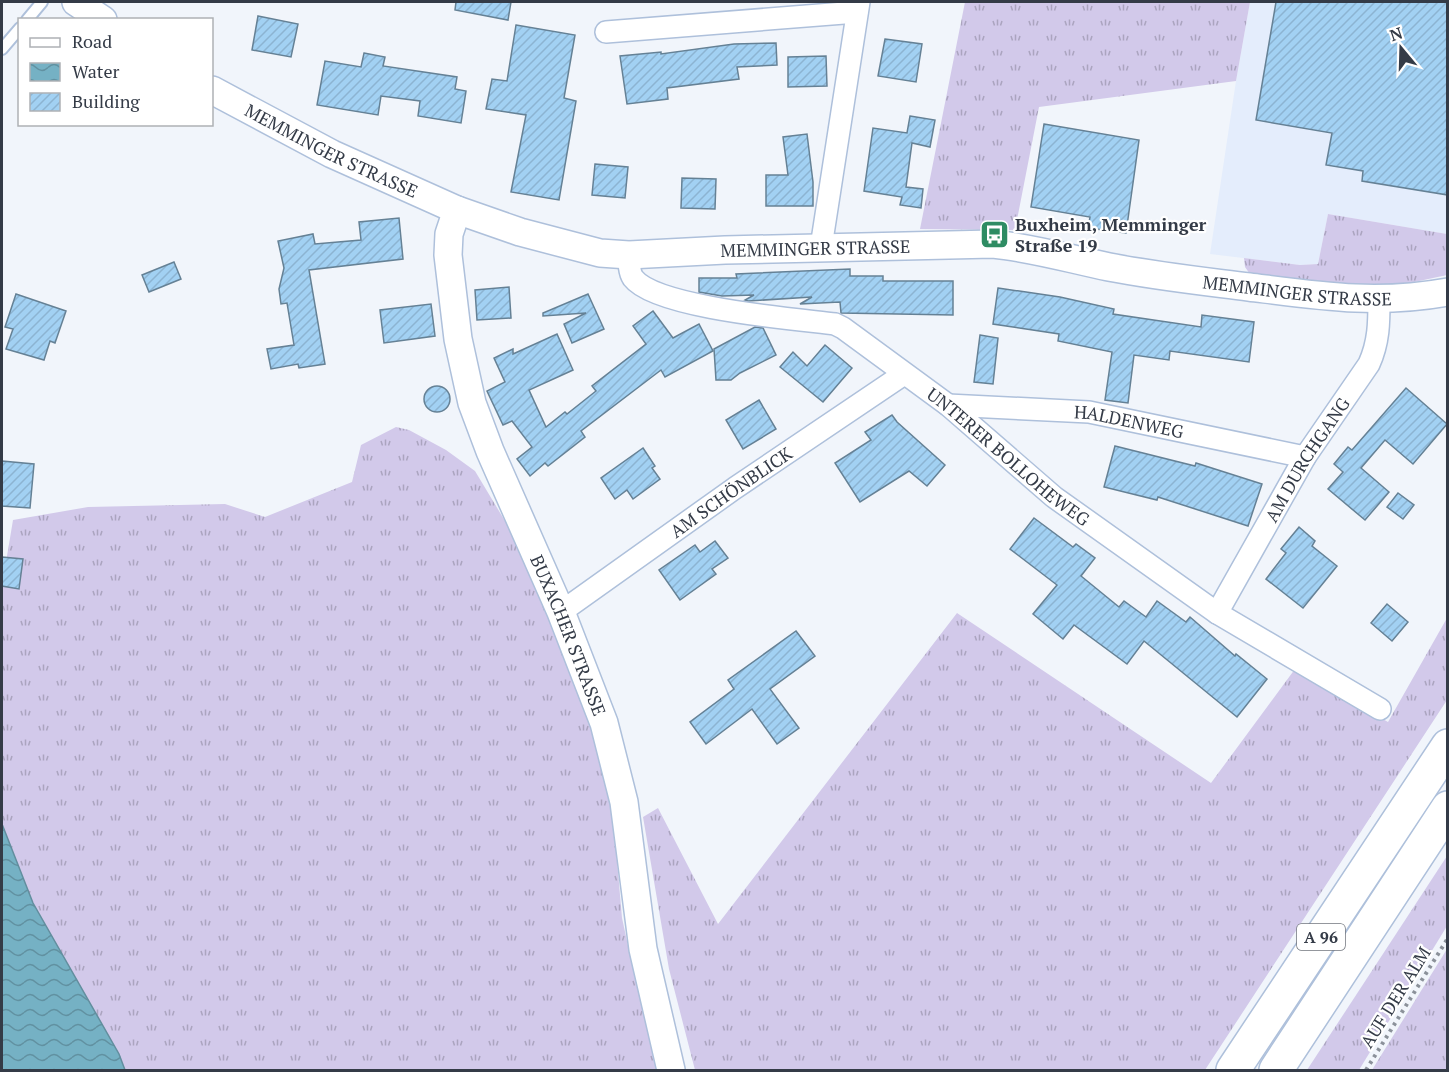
<svg xmlns="http://www.w3.org/2000/svg" width="1449" height="1072" font-family="'PT Serif',serif">
<style>
.built{fill:#e4edfc}
.grass{fill:url(#grass-tufts)}
.water{fill:url(#water-waves);stroke:#628e9e;stroke-width:1.5}
.building{fill:url(#building-hatch);stroke:#658195;stroke-width:1.5}
.lines{fill:none;stroke-linecap:round;stroke-linejoin:round}
.service-casing{stroke:#aec0db;stroke-width:14}
.minor-casing{stroke:#aec0db;stroke-width:24}
.tertiary-casing{stroke:#aec0db;stroke-width:30}
.motorway-casing{stroke:#aec0db;stroke-width:36}
.path{stroke:#8b919a;stroke-width:4;stroke-dasharray:3 4.5;stroke-linecap:butt}
.service{stroke:#fff;stroke-width:10}
.minor{stroke:#fff;stroke-width:21}
.tertiary{stroke:#fff;stroke-width:27}
.motorway{stroke:#fff;stroke-width:33}
.labels{text-anchor:middle;dominant-baseline:central;stroke-width:4.5;stroke-linejoin:round;paint-order:stroke}
.shield{fill:#fff;stroke:#71767e;stroke-width:1.5}
.shield-label{font-size:16px;font-weight:bold;fill:#343b47}
.street-label{font-size:18px;fill:#343b47;stroke:#fff}
.poi-label{font-size:18px;font-weight:bold;fill:#343b47;stroke:#fff;text-anchor:start}
</style>
<defs>
<pattern id="grass-tufts" width="24" height="20" patternUnits="userSpaceOnUse" patternTransform="scale(1.5)"><rect width="24" height="20" fill="#d2c9ea"/><path d="M3 7l-1-3M5 7V3M7 7l1-3M15 17l-1-3M17 17v-4M19 17l1-3" fill="none" stroke="#aba4bf"/></pattern>
<pattern id="water-waves" width="16" height="10" patternUnits="userSpaceOnUse" patternTransform="scale(1.5)"><rect width="16" height="10" fill="#75b1c4"/><path d="M0 5q4-4 8 0t8 0" fill="none" stroke="#6191a1"/></pattern>
<pattern id="building-hatch" width="6" height="6" patternUnits="userSpaceOnUse" patternTransform="scale(1.5)"><rect width="6" height="6" fill="#a2d1f3"/><path d="M-1 1l2-2M0 6l6-6M5 7l2-2" fill="none" stroke="#8cb4d2"/></pattern>
</defs>
<rect width="100%" height="100%" fill="#f1f5fb"/>
<!-- built -->
<path class="built" d="M 1250,2 L 1447,2 L 1447,234 L 1328,214 L 1318,264 L 1300,265 L 1210,254 L 1236,81 Z"/>
<!-- grass -->
<g class="grass">
<path d="M 965,2 L 1250,2 L 1236,81 L 1039,107 L 1015,230 L 920,229 Z"/>
<path d="M 1328,214 L 1447,234 L 1447,275 L 1405,284 L 1348,288 L 1252,277 L 1245,267 L 1244,258 L 1300,265 L 1318,264 Z"/>
<path d="M 396,427 L 409,430 L 446,450 L 475,471 L 511,531 L 545,602 L 586,704 L 606,779 L 613,815 L 622,918 L 637,987 L 658,1070 L 125,1070 L 119,1054 L 33,903 L 2,824 L 2,586 L 13,520 L 88,507 L 225,504 L 265,517 L 352,482 L 361,445 Z"/>
<path d="M 957,613 L 1211,783 L 1295,669 L 1388,722 L 1447,618 L 1447,700 L 1205,1070 L 695,1070 L 669,969 L 643,817 L 658,808 L 718,924 Z"/>
<path d="M 1447,856 L 1447,926 L 1359,1070 L 1307,1070 Z"/>
<path d="M 1447,949 L 1447,1070 L 1372,1070 Z"/>
</g>
<!-- water -->
<path class="water" d="M 2,824 L 33,903 L 119,1054 L 125,1070 L 2,1070 Z"/>
<!-- building -->
<g class="building">
<path d="M 456,2 L 511,2 L 508,20 L 455,10 Z"/>
<path d="M 1276,2 L 1448,2 L 1448,195 L 1362,181 L 1363,171 L 1326,165 L 1332,133 L 1256,120 Z"/>
<path d="M 258,16 L 298,24 L 291,57 L 252,50 Z"/>
<path d="M 516,25 L 575,35 L 564,98 L 576,101 L 559,200 L 511,192 L 526,115 L 486,109 L 492,79 L 507,81 Z"/>
<path d="M 885,39 L 922,44 L 916,82 L 878,76 Z"/>
<path d="M 776,43 L 777,65 L 737,67 L 739,79 L 667,88 L 668,99 L 627,104 L 620,56 L 661,52 L 661,54 L 734,44 Z"/>
<path d="M 364,53 L 385,57 L 383,66 L 457,77 L 455,89 L 466,91 L 461,123 L 418,116 L 420,101 L 381,96 L 378,115 L 317,105 L 325,61 L 361,67 Z"/>
<path d="M 826,56 L 827,86 L 788,87 L 788,57 Z"/>
<path d="M 910,116 L 935,120 L 930,147 L 912,143 L 906,187 L 923,189 L 921,208 L 900,205 L 902,197 L 864,191 L 873,128 L 907,133 Z"/>
<path d="M 1044,124 L 1139,140 L 1126,233 L 1088,228 L 1090,217 L 1031,207 Z"/>
<path d="M 807,134 L 813,182 L 813,206 L 766,206 L 766,175 L 788,175 L 783,137 Z"/>
<path d="M 595,164 L 628,167 L 625,198 L 592,195 Z"/>
<path d="M 682,178 L 716,179 L 715,209 L 681,208 Z"/>
<path d="M 399,218 L 403,259 L 309,270 L 325,364 L 299,368 L 298,364 L 271,369 L 267,349 L 294,345 L 287,303 L 281,304 L 279,289 L 284,268 L 278,241 L 313,234 L 315,244 L 361,240 L 359,222 Z"/>
<path d="M 174,262 L 181,279 L 149,292 L 142,275 Z"/>
<path d="M 850,269 L 850,276 L 883,276 L 883,281 L 953,281 L 953,315 L 841,313 L 840,302 L 800,304 L 812,297 L 748,301 L 745,300 L 754,295 L 722,296 L 699,292 L 699,278 L 737,278 L 736,274 Z"/>
<path d="M 509,287 L 511,318 L 477,320 L 475,290 Z"/>
<path d="M 998,288 L 1060,297 L 1114,309 L 1113,314 L 1201,327 L 1202,315 L 1254,322 L 1249,362 L 1170,351 L 1169,360 L 1134,355 L 1128,403 L 1105,400 L 1112,352 L 1058,341 L 1059,334 L 993,324 Z"/>
<path d="M 16,294 L 66,311 L 55,343 L 50,341 L 44,360 L 6,349 L 13,329 L 5,327 Z"/>
<path d="M 588,294 L 604,329 L 572,343 L 564,324 L 586,313 L 543,316 L 543,313 Z"/>
<path d="M 431,304 L 435,336 L 384,343 L 380,310 Z"/>
<path d="M 653,311 L 673,338 L 699,324 L 713,351 L 665,377 L 661,370 L 581,431 L 585,437 L 548,466 L 545,463 L 530,476 L 517,459 L 532,447 L 512,421 L 503,425 L 487,391 L 505,382 L 494,358 L 513,349 L 513,354 L 557,334 L 573,370 L 529,390 L 546,427 L 565,412 L 567,414 L 596,391 L 592,386 L 646,344 L 633,326 Z"/>
<path d="M 755,327 L 763,328 L 776,355 L 740,373 L 731,380 L 716,380 L 714,349 Z"/>
<path d="M 980,335 L 998,338 L 993,384 L 974,382 Z"/>
<path d="M 825,345 L 852,368 L 823,402 L 780,367 L 793,352 L 807,366 Z"/>
<circle cx="437" cy="399" r="13"/>
<path d="M 1406,388 L 1447,424 L 1413,464 L 1385,440 L 1361,468 L 1389,492 L 1365,520 L 1328,489 L 1343,472 L 1334,464 L 1348,447 L 1352,450 Z"/>
<path d="M 759,400 L 776,429 L 743,449 L 726,420 Z"/>
<path d="M 892,415 L 897,422 L 945,465 L 927,486 L 909,471 L 860,502 L 835,463 L 871,440 L 865,432 Z"/>
<path d="M 1115,446 L 1195,466 L 1196,463 L 1262,484 L 1248,526 L 1158,497 L 1157,500 L 1104,487 Z"/>
<path d="M 643,448 L 655,466 L 652,468 L 660,479 L 633,499 L 627,490 L 615,499 L 601,478 Z"/>
<path d="M 2,461 L 34,464 L 30,508 L 2,506 Z"/>
<path d="M 1398,493 L 1414,505 L 1403,519 L 1387,507 Z"/>
<path d="M 1034,518 L 1073,547 L 1076,544 L 1095,558 L 1081,576 L 1119,607 L 1124,601 L 1146,617 L 1157,601 L 1186,622 L 1190,617 L 1235,656 L 1236,654 L 1267,679 L 1237,717 L 1144,641 L 1127,664 L 1074,625 L 1063,639 L 1033,614 L 1057,585 L 1010,549 Z"/>
<path d="M 1299,527 L 1315,541 L 1312,546 L 1337,566 L 1303,608 L 1266,579 L 1286,553 L 1281,549 Z"/>
<path d="M 715,541 L 728,558 L 712,569 L 716,574 L 680,600 L 659,570 L 695,545 L 700,552 Z"/>
<path d="M 2,557 L 23,559 L 19,589 L 2,586 Z"/>
<path d="M 1387,604 L 1408,622 L 1392,641 L 1371,623 Z"/>
<path d="M 796,631 L 815,656 L 770,689 L 799,728 L 777,744 L 752,709 L 706,744 L 690,722 L 734,689 L 728,680 Z"/>
</g>
<g class="lines">
<defs>
<g id="service">
<path d="M 27,20 L 42,2"/>
<path d="M 2,49 L 20,28"/>
</g>
<g id="minor">
<path d="M 606,32 L 857,12"/>
<path d="M 821,247 L 859,2"/>
<path id="s1" d="M 629,255 C 629,263 629,272 633,278 C 656,308 795,319 835,324 L 843,328 L 948,405 L 1054,497 L 1217,613 L 1380,709"/>
<path id="s2" d="M 948,405 L 1089,412 L 1305,457"/>
<path id="s3" d="M 561,612 L 735,488 L 904,374"/>
<path id="s4" d="M 1217,613 L 1305,457 L 1369,364 C 1379,342 1379,322 1379,300"/>
</g>
<g id="tertiary">
<path d="M 76,2 L 103,20"/>
<path id="s5" d="M 212,90 L 332,154 L 457,210 L 520,232 L 600,253 L 629,255 L 725,250 L 993,244 C 1033,248 1070,259 1109,267 C 1155,276 1202,281 1249,287 C 1320,296 1376,305 1448,292"/>
<path id="s6" d="M 457,210 L 449,234 L 448,255 L 458,339 L 472,403 L 490,451 L 561,612 L 604,723 L 624,802 L 643,949 L 671,1070"/>
</g>
<g id="motorway">
<path d="M 1233,1070 L 1448,746"/>
<path d="M 1276,1070 L 1448,808"/>
</g>
</defs>
<!-- service casing -->
<use href="#service" class="service-casing"/>
<!-- minor casing -->
<use href="#minor" class="minor-casing"/>
<!-- tertiary casing -->
<use href="#tertiary" class="tertiary-casing"/>
<!-- motorway casing -->
<use href="#motorway" class="motorway-casing"/>
<!-- path -->
<path class="path" d="M 1366,1070 L 1448,938"/>
<!-- service -->
<use href="#service" class="service"/>
<!-- minor -->
<use href="#minor" class="minor"/>
<!-- tertiary -->
<use href="#tertiary" class="tertiary"/>
<!-- motorway -->
<use href="#motorway" class="motorway"/>
</g>
<!-- icons -->
<defs>
<symbol id="bus-square" viewBox="-11 -11 22 22"><rect x="-9" y="-9" width="18" height="18" rx="4" fill="#2e8c63" stroke="#fff"/><path d="M-5-6H5V4H4V6H2V4H-2V6H-4V4H-5ZM-3.5-4V0h7V-4ZM-3.5 1.2v1.5H-2V1.2ZM2 1.2v1.5H3.5V1.2Z" fill="#fff"/></symbol>
</defs>
<g fill-rule="evenodd">
<use href="#bus-square" x="978" y="218" width="33" height="33"/>
</g>
<g class="labels">
<!-- shield labels -->
<rect class="shield" x="1297" y="924" width="48" height="26" rx="4.5"/>
<g class="shield-label">
<text x="1321" y="937">A 96</text>
</g>
<!-- street labels -->
<g class="street-label">
<text stroke="none"><textPath href="#s5" startOffset="134">MEMMINGER STRASSE</textPath></text>
<text stroke="none"><textPath href="#s5" startOffset="638">MEMMINGER STRASSE</textPath></text>
<text stroke="none"><textPath href="#s5" startOffset="1124">MEMMINGER STRASSE</textPath></text>
<text stroke="none"><textPath href="#s2" startOffset="182">HALDENWEG</textPath></text>
<text stroke="none"><textPath href="#s1" startOffset="452">UNTERER BOLLOHEWEG</textPath></text>
<text stroke="none"><textPath href="#s4" startOffset="178">AM DURCHGANG</textPath></text>
<text stroke="none"><textPath href="#s3" startOffset="208">AM SCHÖNBLICK</textPath></text>
<text stroke="none"><textPath href="#s6" startOffset="448">BUXACHER STRASSE</textPath></text>
<text transform="translate(1395 997) rotate(-58)">AUF DER ALM</text>
</g>
<!-- poi labels -->
<g class="poi-label">
<text x="1015" y="224">Buxheim, Memminger<tspan x="1015" dy="21">Straße 19</tspan></text>
</g>
</g>
<!-- border -->
<rect width="1449" height="1072" fill="none" stroke="#343b47" stroke-width="6"/>
<!-- legend -->
<rect x="18" y="18" width="195" height="108" fill="#ffffff" stroke="#aeb1b5" stroke-width="1.5"/>
<rect x="30" y="38" width="30" height="9" fill="#ffffff" stroke="#aeb1b5" stroke-width="1.5"/>
<text x="72" y="48" font-size="18" fill="#343b47">Road</text>
<rect x="30" y="63" width="30" height="18" fill="url(#water-waves)" stroke="#aeb1b5" stroke-width="1.5"/>
<text x="72" y="78" font-size="18" fill="#343b47">Water</text>
<rect x="30" y="93" width="30" height="18" fill="url(#building-hatch)" stroke="#aeb1b5" stroke-width="1.5"/>
<text x="72" y="108" font-size="18" fill="#343b47">Building</text>
<!-- north arrow -->
<g transform="translate(1401 48) rotate(341)" stroke="#ffffff" stroke-width="4.5" paint-order="stroke">
<path d="M0-4.5L10 22L0 15L-10 22Z" fill="#343b47"/>
<text y="-9" font-size="16" font-weight="bold" text-anchor="middle" fill="#343b47">N</text>
</g>
</svg>
